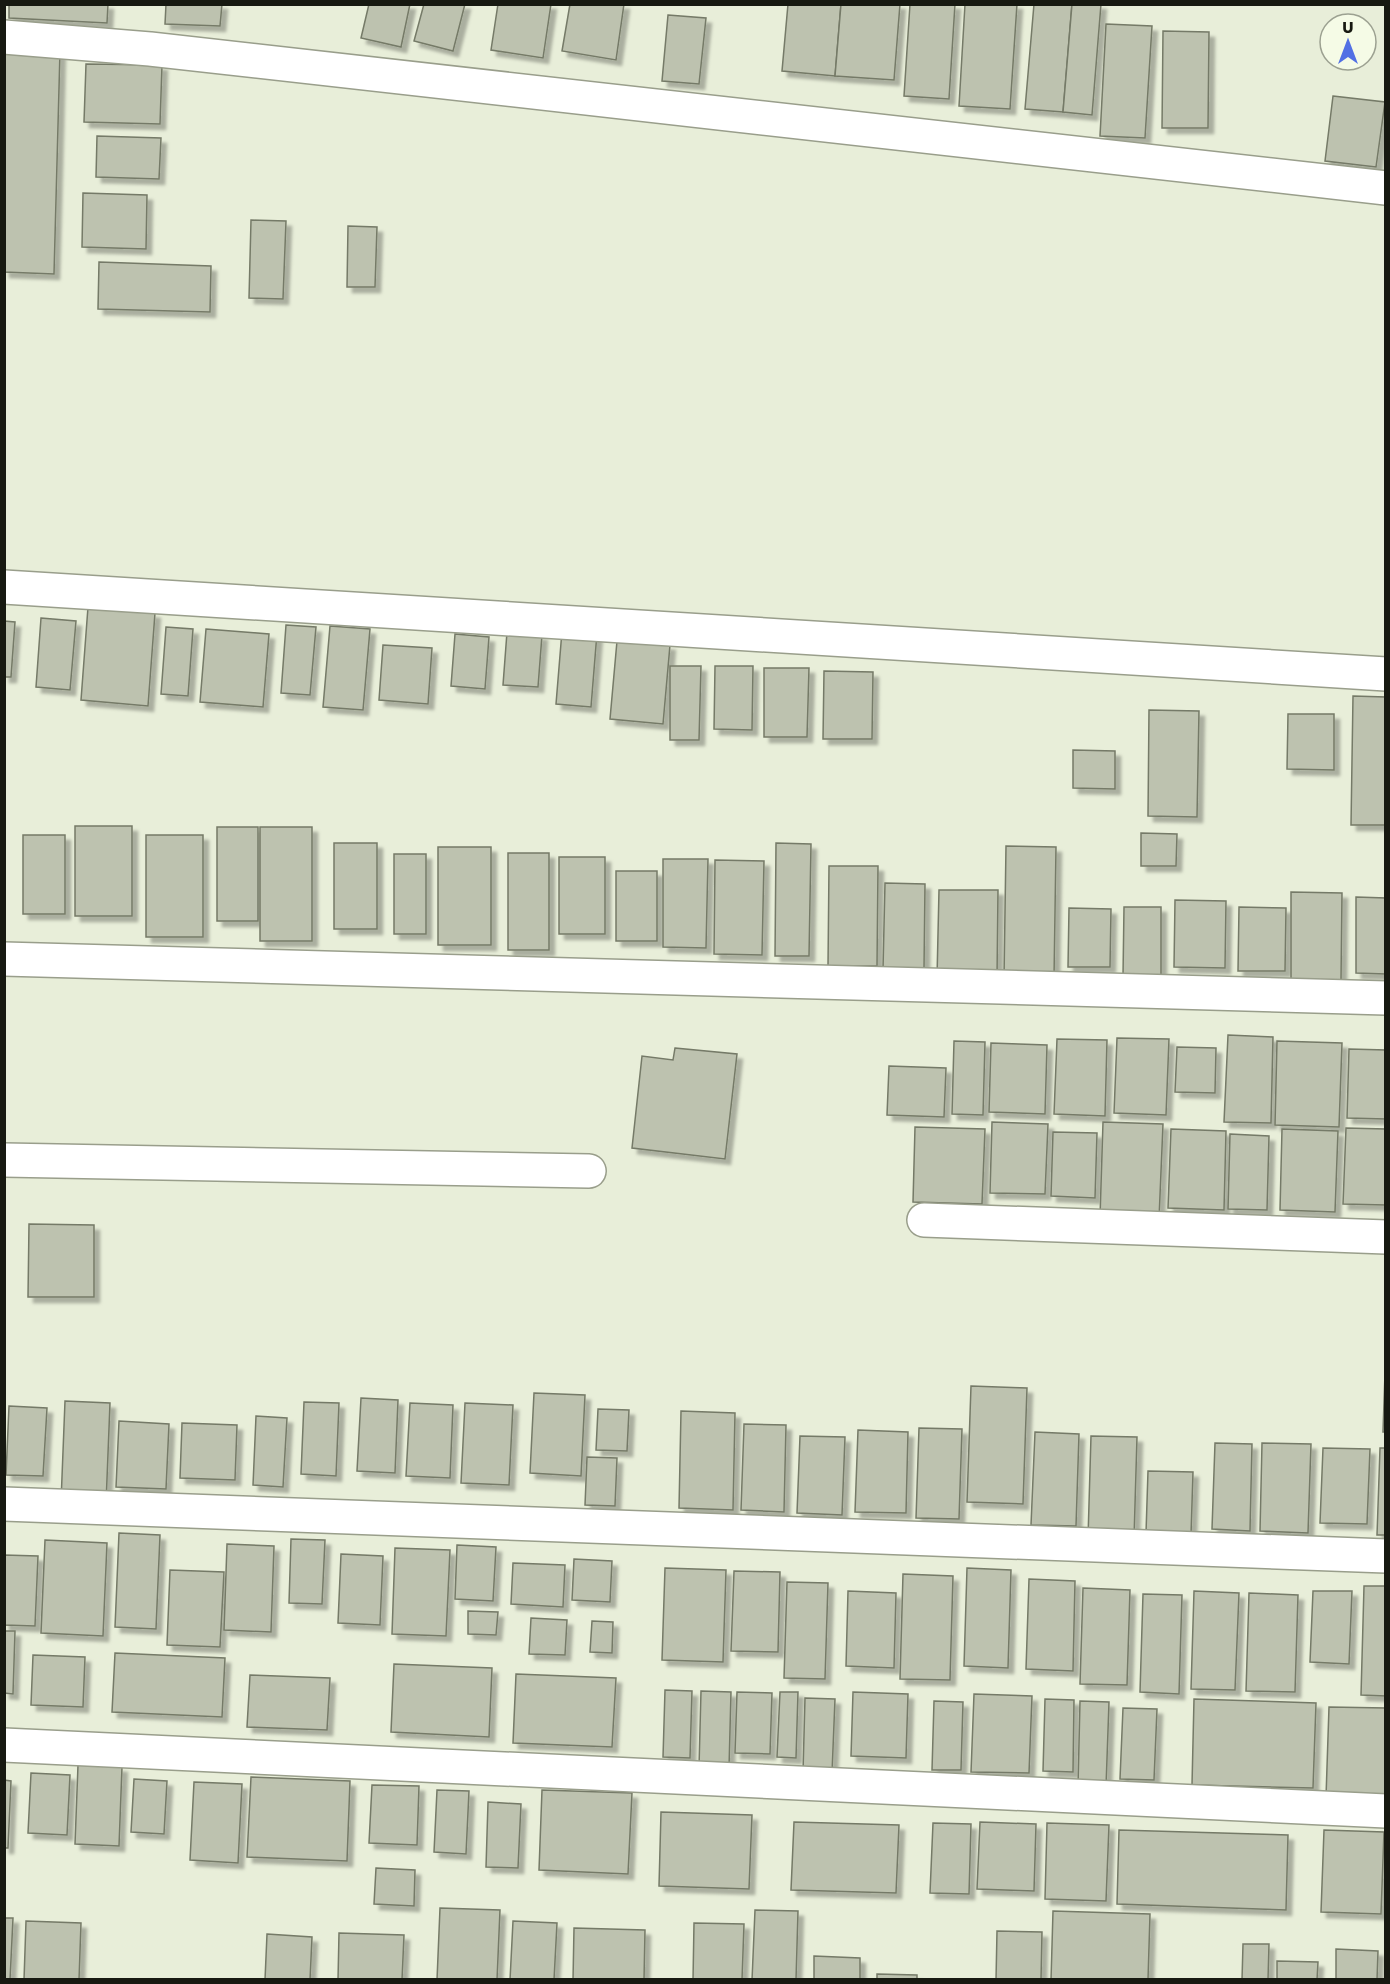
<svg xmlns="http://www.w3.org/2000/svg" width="1390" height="1984" font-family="Poppins,sans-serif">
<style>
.building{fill:#bdc2af;stroke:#757a67;stroke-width:1.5;filter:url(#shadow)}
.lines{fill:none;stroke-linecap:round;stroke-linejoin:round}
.minor-casing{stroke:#999e8b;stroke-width:36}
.minor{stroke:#fff;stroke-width:33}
</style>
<defs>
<filter id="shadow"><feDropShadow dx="5.5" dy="5.5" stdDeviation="1.5" flood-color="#0004"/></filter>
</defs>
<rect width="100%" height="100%" fill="#e8eed9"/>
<!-- building -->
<g class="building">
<path d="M 9,4 L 108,4 L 107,23 L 9,18 Z"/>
<path d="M 166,4 L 222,4 L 220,26 L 165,24 Z"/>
<path d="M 369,4 L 410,4 L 401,47 L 361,38 Z"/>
<path d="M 424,4 L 465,4 L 453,51 L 414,41 Z"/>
<path d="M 498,4 L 551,4 L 543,58 L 491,50 Z"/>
<path d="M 570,4 L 624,4 L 616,60 L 562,51 Z"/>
<path d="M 788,4 L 841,4 L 835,76 L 782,71 Z"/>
<path d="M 841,4 L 900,4 L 894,80 L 835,76 Z"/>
<path d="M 910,4 L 955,4 L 949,99 L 904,96 Z"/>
<path d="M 965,4 L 1017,4 L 1010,109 L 959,106 Z"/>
<path d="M 1034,4 L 1072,4 L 1063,112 L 1025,109 Z"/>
<path d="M 1072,4 L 1101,4 L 1092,115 L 1063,112 Z"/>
<path d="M 668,15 L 706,18 L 699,84 L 662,81 Z"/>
<path d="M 1106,24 L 1152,26 L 1145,138 L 1100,136 Z"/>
<path d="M 1163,31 L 1209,32 L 1208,128 L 1162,128 Z"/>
<path d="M 4,49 L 60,51 L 54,274 L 4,272 Z"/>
<path d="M 86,64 L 162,65 L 160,124 L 84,122 Z"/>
<path d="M 1333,96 L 1385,102 L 1376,167 L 1325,161 Z"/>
<path d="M 97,136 L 161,138 L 159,179 L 96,177 Z"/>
<path d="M 83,193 L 147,195 L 146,249 L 82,247 Z"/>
<path d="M 251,220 L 286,221 L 283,299 L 249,298 Z"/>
<path d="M 348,226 L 377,227 L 375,287 L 347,287 Z"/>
<path d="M 99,262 L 211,266 L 210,312 L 98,309 Z"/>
<path d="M 88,607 L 155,613 L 148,706 L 81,700 Z"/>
<path d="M 41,618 L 76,621 L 70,690 L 36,687 Z"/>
<path d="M 4,621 L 15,622 L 11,677 L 4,677 Z"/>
<path d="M 286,625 L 316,627 L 310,695 L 281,693 Z"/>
<path d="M 330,626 L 370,629 L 363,710 L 323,707 Z"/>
<path d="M 166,627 L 193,629 L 188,696 L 161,694 Z"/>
<path d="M 206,629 L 269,634 L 263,707 L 200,702 Z"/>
<path d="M 562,631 L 597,633 L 591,707 L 556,704 Z"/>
<path d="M 507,632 L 542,635 L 538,687 L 503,685 Z"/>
<path d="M 455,634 L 489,637 L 485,689 L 451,686 Z"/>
<path d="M 617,641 L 670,645 L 663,724 L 610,719 Z"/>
<path d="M 383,645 L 432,648 L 428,704 L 379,700 Z"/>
<path d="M 670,666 L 701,666 L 699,740 L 670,740 Z"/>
<path d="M 715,666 L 753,666 L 752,730 L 714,729 Z"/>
<path d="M 764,668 L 809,668 L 807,737 L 764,737 Z"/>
<path d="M 824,671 L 873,672 L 872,739 L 823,739 Z"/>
<path d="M 1353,696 L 1386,697 L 1386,825 L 1351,825 Z"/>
<path d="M 1149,710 L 1199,711 L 1197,817 L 1148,816 Z"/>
<path d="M 1288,714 L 1334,714 L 1334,770 L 1287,769 Z"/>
<path d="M 1073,750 L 1115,751 L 1115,789 L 1073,788 Z"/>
<rect x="75" y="826" width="57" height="90"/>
<rect x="217" y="827" width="41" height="94"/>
<rect x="260" y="827" width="52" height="114"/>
<path d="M 1141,833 L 1177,834 L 1176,866 L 1141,866 Z"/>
<rect x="23" y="835" width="42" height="79"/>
<rect x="146" y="835" width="57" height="102"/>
<rect x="334" y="843" width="43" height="86"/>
<path d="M 776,843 L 811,844 L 809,956 L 775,956 Z"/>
<path d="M 1006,846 L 1056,847 L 1054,978 L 1004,978 Z"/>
<rect x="438" y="847" width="53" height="98"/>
<rect x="508" y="853" width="41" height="97"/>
<rect x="394" y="854" width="32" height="80"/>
<rect x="559" y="857" width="46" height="77"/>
<path d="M 663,859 L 708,859 L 706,948 L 663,947 Z"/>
<path d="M 715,860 L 764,861 L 762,955 L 714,954 Z"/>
<path d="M 829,866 L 878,866 L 877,966 L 828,966 Z"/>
<rect x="616" y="871" width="41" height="70"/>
<path d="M 885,883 L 925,884 L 924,969 L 883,969 Z"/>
<path d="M 939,890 L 998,890 L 997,978 L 937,978 Z"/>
<path d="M 1291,892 L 1342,893 L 1341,980 L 1291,980 Z"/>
<path d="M 1356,897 L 1386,898 L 1386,974 L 1356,973 Z"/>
<path d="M 1175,900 L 1226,901 L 1225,968 L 1174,967 Z"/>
<path d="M 1124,907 L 1161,907 L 1161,976 L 1123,976 Z"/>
<path d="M 1239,907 L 1286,908 L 1285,971 L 1238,971 Z"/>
<path d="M 1069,908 L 1111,909 L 1110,967 L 1068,967 Z"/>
<path d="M 1228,1035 L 1273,1037 L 1271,1123 L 1224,1122 Z"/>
<path d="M 1117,1038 L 1169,1039 L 1166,1115 L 1114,1113 Z"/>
<path d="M 1057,1039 L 1107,1040 L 1105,1116 L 1054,1114 Z"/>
<path d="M 954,1041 L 985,1042 L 983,1115 L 952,1114 Z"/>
<path d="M 1277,1041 L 1342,1043 L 1339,1127 L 1275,1125 Z"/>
<path d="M 991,1043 L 1047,1045 L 1045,1114 L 989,1112 Z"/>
<path d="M 1177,1047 L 1216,1048 L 1215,1093 L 1175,1092 Z"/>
<path d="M 675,1048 L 737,1054 L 725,1159 L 632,1148 L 642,1056 L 673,1060 Z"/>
<path d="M 1349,1049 L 1386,1050 L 1386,1119 L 1347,1118 Z"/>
<path d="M 889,1066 L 946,1068 L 944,1117 L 887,1115 Z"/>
<path d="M 992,1122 L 1048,1124 L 1045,1194 L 990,1193 Z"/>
<path d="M 1103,1122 L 1163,1124 L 1159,1219 L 1100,1217 Z"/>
<path d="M 915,1127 L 985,1129 L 982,1204 L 913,1202 Z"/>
<path d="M 1346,1128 L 1386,1129 L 1386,1205 L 1343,1204 Z"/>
<path d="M 1171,1129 L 1226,1131 L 1224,1210 L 1168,1208 Z"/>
<path d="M 1282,1129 L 1338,1131 L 1335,1212 L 1280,1210 Z"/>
<path d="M 1053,1132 L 1097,1133 L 1095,1198 L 1051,1196 Z"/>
<path d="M 1230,1134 L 1269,1136 L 1267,1210 L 1228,1209 Z"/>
<path d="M 29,1224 L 94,1225 L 94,1297 L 28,1297 Z"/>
<path d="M 1385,1373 L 1386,1373 L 1386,1432 L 1383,1432 Z"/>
<path d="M 971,1386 L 1027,1388 L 1023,1504 L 967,1502 Z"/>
<path d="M 534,1393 L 585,1395 L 581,1476 L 530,1473 Z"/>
<path d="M 361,1398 L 398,1400 L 395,1473 L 357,1471 Z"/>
<path d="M 65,1401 L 110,1403 L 106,1504 L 61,1502 Z"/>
<path d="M 304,1402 L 339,1403 L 336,1476 L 301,1474 Z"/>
<path d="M 410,1403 L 453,1405 L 450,1478 L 406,1476 Z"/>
<path d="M 465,1403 L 513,1405 L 509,1485 L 461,1483 Z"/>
<path d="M 9,1406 L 47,1408 L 43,1476 L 6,1475 Z"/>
<path d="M 598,1409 L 629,1410 L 627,1451 L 596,1450 Z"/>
<path d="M 681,1411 L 735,1413 L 733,1510 L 679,1508 Z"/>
<path d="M 256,1416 L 287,1418 L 283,1487 L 253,1485 Z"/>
<path d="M 119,1421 L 169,1424 L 166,1489 L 116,1487 Z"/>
<path d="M 182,1423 L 237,1425 L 235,1480 L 180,1478 Z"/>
<path d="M 744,1424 L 786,1425 L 784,1512 L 741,1510 Z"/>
<path d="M 919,1428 L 962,1429 L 959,1519 L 916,1518 Z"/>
<path d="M 858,1430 L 908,1432 L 906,1513 L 855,1512 Z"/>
<path d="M 1035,1432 L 1079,1434 L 1076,1526 L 1031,1525 Z"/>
<path d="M 800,1436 L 845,1437 L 842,1515 L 797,1513 Z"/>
<path d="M 1091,1436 L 1137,1437 L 1134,1539 L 1088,1538 Z"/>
<path d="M 1215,1443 L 1252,1444 L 1250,1531 L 1212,1529 Z"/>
<path d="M 1262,1443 L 1311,1444 L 1308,1533 L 1260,1531 Z"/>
<path d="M 1323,1448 L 1370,1449 L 1367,1524 L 1320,1523 Z"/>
<path d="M 1380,1448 L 1386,1448 L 1386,1535 L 1377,1535 Z"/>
<path d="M 587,1457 L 617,1458 L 615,1506 L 585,1505 Z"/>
<path d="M 1148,1471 L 1193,1472 L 1191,1535 L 1146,1533 Z"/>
<path d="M 119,1533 L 160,1535 L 156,1629 L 115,1627 Z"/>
<path d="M 291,1539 L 325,1540 L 322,1604 L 289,1603 Z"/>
<path d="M 45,1540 L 107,1543 L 103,1636 L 41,1633 Z"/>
<path d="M 227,1544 L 274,1546 L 271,1632 L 224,1630 Z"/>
<path d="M 457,1545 L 496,1547 L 493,1601 L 455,1599 Z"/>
<path d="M 395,1548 L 450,1550 L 446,1636 L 392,1634 Z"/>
<path d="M 341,1554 L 383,1556 L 380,1625 L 338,1623 Z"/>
<path d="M 4,1555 L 38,1556 L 35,1626 L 4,1625 Z"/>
<path d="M 574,1559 L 612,1561 L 610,1602 L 572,1600 Z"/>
<path d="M 513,1563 L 565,1565 L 563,1607 L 511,1604 Z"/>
<path d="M 665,1568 L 726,1570 L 723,1662 L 662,1660 Z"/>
<path d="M 967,1568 L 1011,1570 L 1008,1668 L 964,1666 Z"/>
<path d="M 170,1570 L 224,1572 L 220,1647 L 167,1645 Z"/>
<path d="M 734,1571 L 780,1572 L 778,1652 L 731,1651 Z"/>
<path d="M 903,1574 L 953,1576 L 950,1680 L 900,1679 Z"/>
<path d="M 1029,1579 L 1075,1581 L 1073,1671 L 1026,1669 Z"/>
<path d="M 787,1582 L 828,1583 L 825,1679 L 784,1678 Z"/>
<path d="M 1364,1586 L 1386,1586 L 1386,1696 L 1361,1695 Z"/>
<path d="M 1083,1588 L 1130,1590 L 1127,1685 L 1080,1684 Z"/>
<path d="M 848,1591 L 896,1593 L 894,1668 L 846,1666 Z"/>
<path d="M 1194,1591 L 1239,1593 L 1235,1690 L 1191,1689 Z"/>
<path d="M 1313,1591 L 1352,1591 L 1349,1664 L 1310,1662 Z"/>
<path d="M 1249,1593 L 1298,1595 L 1295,1692 L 1246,1691 Z"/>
<path d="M 1143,1594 L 1182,1595 L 1179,1694 L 1140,1692 Z"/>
<path d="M 468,1611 L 498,1612 L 496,1635 L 468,1634 Z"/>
<path d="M 531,1618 L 567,1620 L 565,1655 L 529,1654 Z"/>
<path d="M 592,1621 L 613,1622 L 612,1653 L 590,1652 Z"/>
<path d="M 4,1631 L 15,1631 L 13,1694 L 4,1693 Z"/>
<path d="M 115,1653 L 225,1658 L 222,1717 L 112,1712 Z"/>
<path d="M 33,1655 L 85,1657 L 83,1707 L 31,1705 Z"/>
<path d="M 394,1664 L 492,1668 L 489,1737 L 391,1732 Z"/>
<path d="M 516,1674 L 616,1678 L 612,1747 L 513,1743 Z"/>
<path d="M 250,1675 L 330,1678 L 327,1730 L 247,1727 Z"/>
<path d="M 665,1690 L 692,1691 L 690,1758 L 663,1757 Z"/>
<path d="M 701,1691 L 731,1692 L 729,1768 L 699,1767 Z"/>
<path d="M 737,1692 L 772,1693 L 770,1754 L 735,1753 Z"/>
<path d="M 780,1692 L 798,1692 L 796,1758 L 777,1757 Z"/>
<path d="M 853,1692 L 908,1694 L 906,1758 L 851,1756 Z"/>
<path d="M 974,1694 L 1032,1696 L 1029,1773 L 971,1772 Z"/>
<path d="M 805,1698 L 835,1699 L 832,1773 L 803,1772 Z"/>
<path d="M 1045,1699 L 1074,1700 L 1073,1772 L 1043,1771 Z"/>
<path d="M 1194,1699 L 1316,1703 L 1313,1788 L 1192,1785 Z"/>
<path d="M 934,1701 L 963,1702 L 961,1770 L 932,1770 Z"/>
<path d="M 1080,1701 L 1109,1702 L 1106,1787 L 1078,1786 Z"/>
<path d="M 1329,1707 L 1386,1708 L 1386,1799 L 1326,1797 Z"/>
<path d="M 1123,1708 L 1157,1709 L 1154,1780 L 1120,1779 Z"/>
<path d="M 78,1765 L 122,1767 L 119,1846 L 75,1844 Z"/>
<path d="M 31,1773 L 70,1775 L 67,1835 L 28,1833 Z"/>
<path d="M 251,1777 L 350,1781 L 347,1861 L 247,1857 Z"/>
<path d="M 134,1779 L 167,1781 L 164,1834 L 131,1832 Z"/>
<path d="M 4,1780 L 11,1781 L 8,1848 L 4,1848 Z"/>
<path d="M 194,1782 L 242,1784 L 238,1863 L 190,1860 Z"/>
<path d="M 372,1785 L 419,1786 L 417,1845 L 369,1843 Z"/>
<path d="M 437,1790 L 469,1791 L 466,1854 L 434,1852 Z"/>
<path d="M 542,1790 L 632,1793 L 628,1874 L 539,1870 Z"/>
<path d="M 488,1802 L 521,1804 L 518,1868 L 486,1867 Z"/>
<path d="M 661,1812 L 752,1815 L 749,1889 L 659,1886 Z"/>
<path d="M 794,1822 L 899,1825 L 896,1893 L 791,1890 Z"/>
<path d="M 980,1822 L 1036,1824 L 1034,1891 L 977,1889 Z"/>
<path d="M 933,1823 L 971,1824 L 969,1894 L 930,1893 Z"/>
<path d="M 1047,1823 L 1109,1825 L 1106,1901 L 1045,1899 Z"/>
<path d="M 1119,1830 L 1288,1835 L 1286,1910 L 1117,1904 Z"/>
<path d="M 1324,1830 L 1384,1832 L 1381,1914 L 1321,1912 Z"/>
<path d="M 376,1868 L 415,1870 L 414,1906 L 374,1904 Z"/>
<path d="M 440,1908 L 500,1910 L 497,1980 L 437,1980 Z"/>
<path d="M 755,1910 L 798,1911 L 796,1980 L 752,1980 Z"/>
<path d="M 1053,1911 L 1150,1914 L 1148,1980 L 1051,1980 Z"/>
<path d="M 4,1918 L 13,1918 L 10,1980 L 4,1980 Z"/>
<path d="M 26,1921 L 81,1923 L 79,1980 L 24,1980 Z"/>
<path d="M 513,1921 L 557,1923 L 554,1980 L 510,1980 Z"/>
<path d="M 694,1923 L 744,1924 L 742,1980 L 693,1980 Z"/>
<path d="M 574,1928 L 645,1930 L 644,1980 L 573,1980 Z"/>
<path d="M 997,1931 L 1042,1932 L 1041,1980 L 996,1980 Z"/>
<path d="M 339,1933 L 404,1935 L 402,1980 L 338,1980 Z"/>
<path d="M 267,1934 L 312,1937 L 310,1980 L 265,1980 Z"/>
<path d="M 1243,1944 L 1269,1944 L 1268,1980 L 1242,1980 Z"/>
<path d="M 1336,1949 L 1378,1951 L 1377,1980 L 1336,1980 Z"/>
<path d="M 814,1956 L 860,1958 L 860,1980 L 814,1980 Z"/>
<path d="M 1277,1961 L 1318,1962 L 1317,1980 L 1277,1980 Z"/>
<path d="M 877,1974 L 917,1975 L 917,1980 L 877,1980 Z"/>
</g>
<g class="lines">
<defs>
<g id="minor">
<path d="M 4,37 L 150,49 L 1386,188"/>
<path d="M 4,587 L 1386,674"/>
<path d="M 4,959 L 1386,998"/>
<path d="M 4,1160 L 589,1171"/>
<path d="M 924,1220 L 1386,1237"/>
<path d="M 4,1504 L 1386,1556"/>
<path d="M 4,1745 L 1386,1811"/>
</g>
</defs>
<!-- minor casing -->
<use href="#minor" class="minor-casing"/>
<!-- minor -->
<use href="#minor" class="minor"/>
</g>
<!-- border -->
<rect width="1390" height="1984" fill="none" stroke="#171911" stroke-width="12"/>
<!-- north arrow -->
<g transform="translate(1348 42)"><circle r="28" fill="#f5fbe6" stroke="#9ca191" stroke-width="1.5"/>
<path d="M0-4.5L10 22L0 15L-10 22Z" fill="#5270e4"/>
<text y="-9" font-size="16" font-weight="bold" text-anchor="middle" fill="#171911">U</text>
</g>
</svg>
